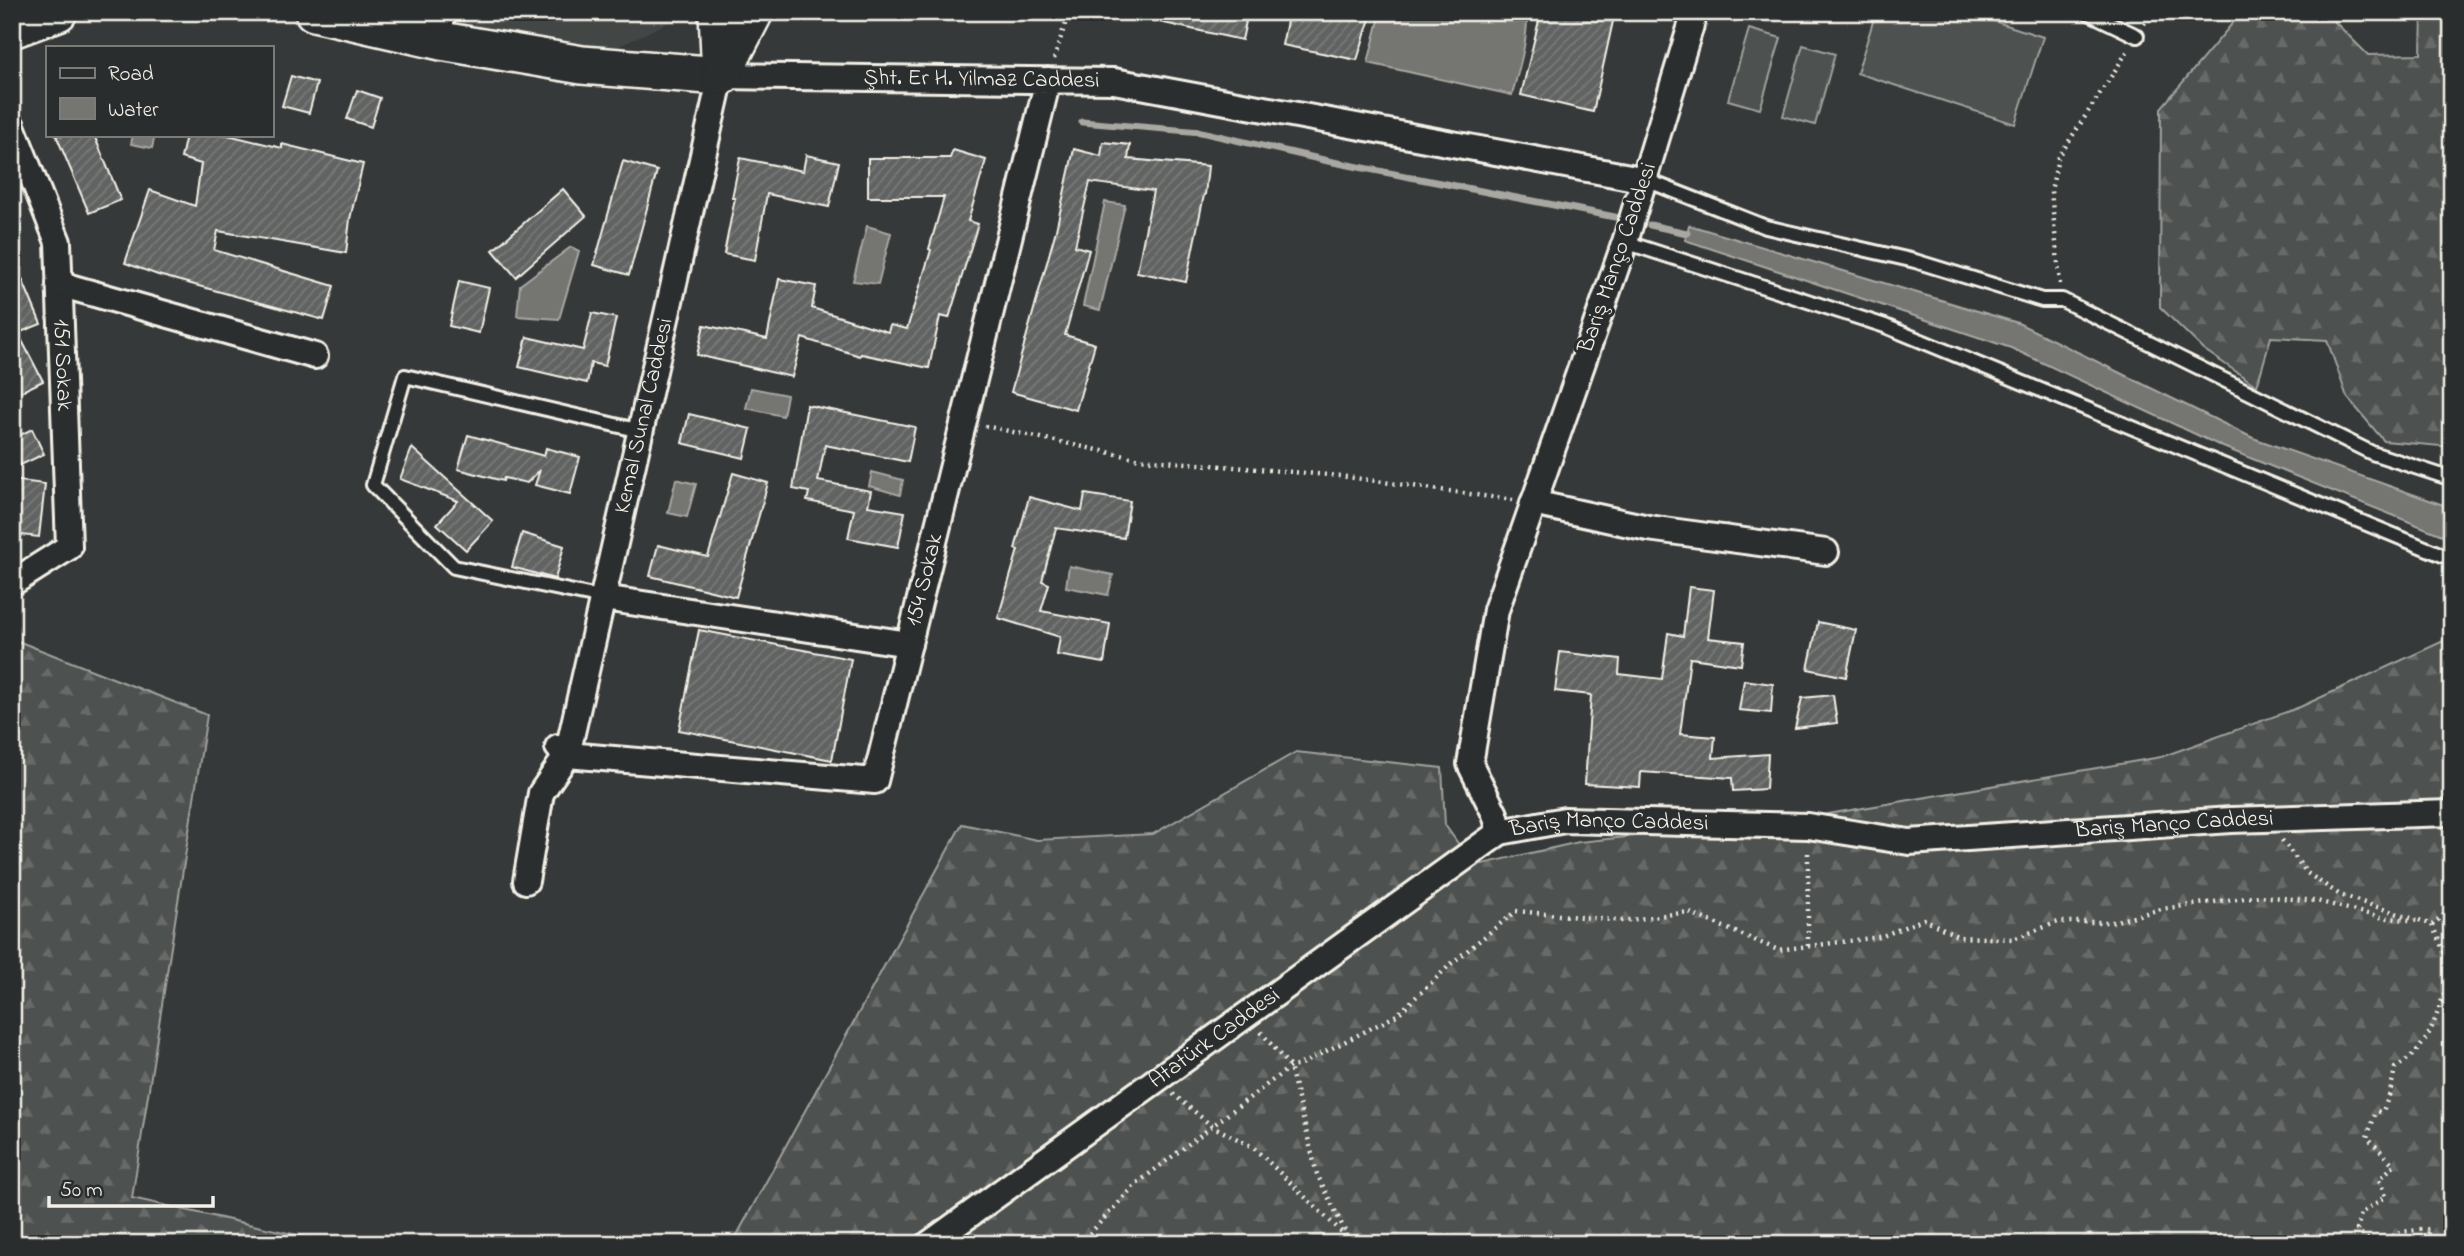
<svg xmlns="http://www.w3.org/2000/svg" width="2464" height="1256" font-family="'Indie Flower',sans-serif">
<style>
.built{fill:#434645}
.forest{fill:url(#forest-firs);stroke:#a1a19c;stroke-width:2}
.garden{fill:#4e514f;stroke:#a1a19c;stroke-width:2}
.water{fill:#757572;stroke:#a8a7a1;stroke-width:2}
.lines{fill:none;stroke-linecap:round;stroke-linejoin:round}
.stream{stroke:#a8a7a1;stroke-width:7}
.building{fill:url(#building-hatch);stroke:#f4f1e8;stroke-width:2}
.lane-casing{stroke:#f4f1e8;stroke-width:18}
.street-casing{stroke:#f4f1e8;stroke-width:30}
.secondary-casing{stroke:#f4f1e8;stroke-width:42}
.path{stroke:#f4f1e8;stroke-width:4.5;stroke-dasharray:2 5;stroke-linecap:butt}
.lane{stroke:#2a2d2e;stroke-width:12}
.street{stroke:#2a2d2e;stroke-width:24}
.secondary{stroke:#2a2d2e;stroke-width:37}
.labels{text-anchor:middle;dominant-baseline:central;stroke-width:6;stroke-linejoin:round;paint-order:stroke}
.street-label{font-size:23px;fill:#f4f1e8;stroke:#2a2d2e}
</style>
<defs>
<pattern id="forest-firs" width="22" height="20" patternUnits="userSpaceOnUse" patternTransform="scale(1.75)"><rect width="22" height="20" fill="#4e514f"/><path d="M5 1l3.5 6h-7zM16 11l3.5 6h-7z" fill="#686a68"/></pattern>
<pattern id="building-hatch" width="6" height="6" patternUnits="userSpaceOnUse" patternTransform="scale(1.75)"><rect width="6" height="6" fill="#616362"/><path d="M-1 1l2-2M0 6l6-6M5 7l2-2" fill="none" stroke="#787a78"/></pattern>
</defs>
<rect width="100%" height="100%" fill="#363939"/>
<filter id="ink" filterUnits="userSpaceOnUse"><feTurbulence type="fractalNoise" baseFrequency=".0143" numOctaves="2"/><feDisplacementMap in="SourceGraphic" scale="14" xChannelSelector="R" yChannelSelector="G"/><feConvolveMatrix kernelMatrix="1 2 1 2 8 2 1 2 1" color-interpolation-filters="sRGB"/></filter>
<g filter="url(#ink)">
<!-- built -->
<path class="built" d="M 457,12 L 689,12 L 608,52 L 456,28 Z"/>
<!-- forest -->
<g class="forest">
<path d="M 2242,12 L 2304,12 L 2333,20 L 2368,55 L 2421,54 L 2422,12 L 2452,12 L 2452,447 L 2384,441 L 2347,397 L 2327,340 L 2271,337 L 2257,386 L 2203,349 L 2160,307 L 2161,108 Z"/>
<path d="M 2452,637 L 2452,1244 L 732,1244 L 962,824 L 1037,840 L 1153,834 L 1296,752 L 1442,768 L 1445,825 L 1474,866 L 1579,842 L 1799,819 L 2161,757 L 2300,707 Z"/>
<path d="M 15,640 L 207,715 L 132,1198 L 337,1244 L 12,1244 L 12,641 Z"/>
</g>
<!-- garden -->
<g class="garden">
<path d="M 1876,12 L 1966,12 L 2043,37 L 2015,124 L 1857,73 Z"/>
<path d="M 1749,29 L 1781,38 L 1760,109 L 1728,100 Z"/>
<path d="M 1803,45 L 1835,54 L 1815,125 L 1783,116 Z"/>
</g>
<!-- water -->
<g class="water">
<path d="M 1381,12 L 1527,12 C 1528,41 1519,68 1512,95 L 1368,63 Z"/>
<path d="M 133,135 L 155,135 L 152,148 L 131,144 Z"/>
<path d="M 1105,202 L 1125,205 L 1100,310 L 1083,306 Z"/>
<path d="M 1689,225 L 2018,323 L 2253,438 L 2452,508 L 2452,539 L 2223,447 L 2011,348 L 1685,240 Z"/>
<path d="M 867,226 L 891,233 L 878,284 L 853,281 Z"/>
<path d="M 571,247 L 579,251 L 559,319 L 517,316 L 520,285 Z"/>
<path d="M 751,388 L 787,395 L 783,416 L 746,408 Z"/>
<path d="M 872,472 L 903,480 L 900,495 L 869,486 Z"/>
<path d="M 676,479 L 696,484 L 687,517 L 668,513 Z"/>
<path d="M 1069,566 L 1113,575 L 1108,595 L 1066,587 Z"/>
</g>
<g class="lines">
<!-- stream -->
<g class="stream">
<path d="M 1082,122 L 1201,132 L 1328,161 L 1615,217"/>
<path d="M 1650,225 L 1687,233"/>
</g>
</g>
<!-- building -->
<g class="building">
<path d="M 1151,12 L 1248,12 L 1242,40 L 1150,20 Z"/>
<path d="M 1289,12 L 1372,12 L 1357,60 L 1282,45 Z"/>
<path d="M 1541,12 L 1615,12 L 1593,112 L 1521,95 Z"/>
<path d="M 291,76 L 317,83 L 309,113 L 282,106 Z"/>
<path d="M 357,90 L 380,98 L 371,127 L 347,119 Z"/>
<path d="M 56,135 L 94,135 L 121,200 L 89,213 Z"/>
<path d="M 186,135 L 228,135 L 282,148 L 282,144 L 363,164 L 350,219 L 346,253 L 218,231 L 214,250 L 334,286 L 324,320 L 158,275 L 125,263 L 150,190 L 195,206 L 201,164 L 181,158 Z"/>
<path d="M 1103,142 L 1130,145 L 1128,159 L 1208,166 L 1205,195 L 1204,195 L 1186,282 L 1137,272 L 1153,191 L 1090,182 L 1075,246 L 1089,250 L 1065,335 L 1095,344 L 1076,410 L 1011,392 L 1056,230 L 1074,149 L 1101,156 Z"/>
<path d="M 953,150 L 986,160 L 968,221 L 978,224 L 949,318 L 940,316 L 929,368 L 861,354 L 860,356 L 802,338 L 792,377 L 697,355 L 704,325 L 767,339 L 779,279 L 816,286 L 812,308 L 888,332 L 890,325 L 907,329 L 931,250 L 929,249 L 944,197 L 868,197 L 868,158 L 950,158 Z"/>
<path d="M 806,155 L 839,162 L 829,207 L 767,194 L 755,260 L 724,254 L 735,198 L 732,198 L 740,158 L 803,171 Z"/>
<path d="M 623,161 L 657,171 L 629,275 L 594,265 Z"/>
<path d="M 563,189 L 586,216 L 516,277 L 493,250 Z"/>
<path d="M 12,255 L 41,324 L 18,333 L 43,381 L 12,396 Z"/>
<path d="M 459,281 L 489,288 L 479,333 L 449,326 Z"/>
<path d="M 592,313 L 616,318 L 605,366 L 591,363 L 587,383 L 519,367 L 527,337 L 583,350 Z"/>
<path d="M 807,405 L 915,427 L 908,462 L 825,445 L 818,481 L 871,491 L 868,506 L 905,512 L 898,547 L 848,538 L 854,510 L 807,501 L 809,492 L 793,489 Z"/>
<path d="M 689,414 L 751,429 L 744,458 L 682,443 Z"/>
<path d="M 32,429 L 44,454 L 12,469 L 12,439 Z"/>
<path d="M 468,435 L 544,456 L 546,448 L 580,457 L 570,494 L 535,485 L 540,470 L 527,483 L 504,478 L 503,481 L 458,469 Z"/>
<path d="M 412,448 L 493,521 L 466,550 L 437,524 L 458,501 L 400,479 Z"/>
<path d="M 733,473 L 768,483 L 736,597 L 650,576 L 658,545 L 708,557 Z"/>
<path d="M 12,480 L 45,484 L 39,537 L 12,534 Z"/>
<path d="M 1085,494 L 1130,501 L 1124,538 L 1056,528 L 1042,581 L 1049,584 L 1041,611 L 1110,624 L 1104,663 L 1057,655 L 1060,637 L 998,618 L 1018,550 L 1015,549 L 1029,497 L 1082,511 Z"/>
<path d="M 522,533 L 564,546 L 555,579 L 512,567 Z"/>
<path d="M 1689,587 L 1714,590 L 1708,638 L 1744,642 L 1741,665 L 1690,658 L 1680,734 L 1715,737 L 1713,758 L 1768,754 L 1766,789 L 1733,791 L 1732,778 L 1641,772 L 1640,787 L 1585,784 L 1591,695 L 1555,691 L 1560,652 L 1620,659 L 1619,674 L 1662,679 L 1668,633 L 1683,636 Z"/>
<path d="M 1818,622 L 1856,630 L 1846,677 L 1808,669 Z"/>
<path d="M 699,630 L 851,659 L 832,760 L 679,730 Z"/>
<path d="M 1744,680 L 1773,684 L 1771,713 L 1739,710 Z"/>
<path d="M 1833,695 L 1837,723 L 1795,728 L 1802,698 Z"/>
</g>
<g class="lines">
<defs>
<g id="lane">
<path d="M 2087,12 L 2137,36"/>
<path d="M 1646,180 L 1766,227 L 1915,261 L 2042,300 L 2062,300 L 2372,453 L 2452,479"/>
<path d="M 1625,242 L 1885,326 L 2452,559"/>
<path d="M 603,598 L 454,567 L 373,485 L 405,376 L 641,431"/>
</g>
<g id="street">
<path d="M 441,12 L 441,41"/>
<path id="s1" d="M 1695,12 L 1625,242 L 1496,610 L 1470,764 L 1495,814 L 1500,832 L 1565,820 L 1808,826 L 1909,842 L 2231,820 L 2452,813"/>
<path id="s2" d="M 1048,80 L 875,781 L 567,755 L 721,76 L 1114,81 L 1646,180"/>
<path id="s3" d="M 12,126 L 58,242 L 69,547 L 12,583"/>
<path d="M 59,284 L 315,356"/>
<path d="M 1533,503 L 1648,528 L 1826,552"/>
<path d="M 603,598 L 909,644"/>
<path d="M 526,881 L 541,793 L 567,755 L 558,747"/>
<path id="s4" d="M 929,1244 L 1500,832"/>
</g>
<g id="secondary">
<path d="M 314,12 L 441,41 L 582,65 L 721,76"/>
<path d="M 718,12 L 721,76"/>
<path d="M 12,29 L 58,12"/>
<path d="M 721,76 L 754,12"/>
</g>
</defs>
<!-- lane casing -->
<use href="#lane" class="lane-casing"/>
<!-- street casing -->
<use href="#street" class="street-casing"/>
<!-- secondary casing -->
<use href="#secondary" class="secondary-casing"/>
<!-- path -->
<g class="path">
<path d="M 2144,24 L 2151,12"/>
<path d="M 1054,59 L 1069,12"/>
<path d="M 2060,284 L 2051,191 L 2058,158 L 2129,49"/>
<path d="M 985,426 L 1140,459 L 1340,476 L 1513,500"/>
<path d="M 2282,840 L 2307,873 L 2340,895 L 2411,918"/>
<path d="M 2419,920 L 2432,925 L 2452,969"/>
<path d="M 2432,925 L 2452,908"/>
<path d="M 1808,946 L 1808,849"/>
<path d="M 1261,1032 L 1290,1067 L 1317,1174 L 1348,1237"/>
<path d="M 1173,1094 L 1212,1126 L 1253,1147 L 1354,1244"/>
<path d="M 1080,1244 L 1136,1184 L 1290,1067 L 1297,1066 L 1397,1015 L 1452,963 L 1516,911 L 1623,921 L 1688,912 L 1778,950 L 1880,937 L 1924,919 L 1959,937 L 2013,939 L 2058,922 L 2113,922 L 2161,909 L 2259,896 L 2317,901 L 2379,917 L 2419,921"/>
<path d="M 2373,1244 L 2357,1230 L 2361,1213 L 2386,1196 L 2379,1180 L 2394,1165 L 2367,1137 L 2376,1112 L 2383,1111 L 2390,1093 L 2395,1068 C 2437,1042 2433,1015 2452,974"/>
<path d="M 2381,1244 L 2400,1232 L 2430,1229 L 2425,1244"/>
</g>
<!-- lane -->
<use href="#lane" class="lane"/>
<!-- street -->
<use href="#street" class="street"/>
<!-- secondary -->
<use href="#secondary" class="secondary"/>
</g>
</g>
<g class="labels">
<!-- street labels -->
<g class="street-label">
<text stroke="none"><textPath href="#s2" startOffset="1988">Şht. Er H. Yilmaz Caddesi</textPath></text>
<text transform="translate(1618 258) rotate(-71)">Bariş Manço Caddesi</text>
<text stroke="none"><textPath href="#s3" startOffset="248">151 Sokak</textPath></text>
<text stroke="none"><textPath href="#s2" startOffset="1379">Kemal Sunal Caddesi</textPath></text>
<text transform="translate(925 580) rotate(-76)">154 Sokak</text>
<text stroke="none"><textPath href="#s1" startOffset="1538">Bariş Manço Caddesi</textPath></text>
<text stroke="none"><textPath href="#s1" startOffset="971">Bariş Manço Caddesi</textPath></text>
<text stroke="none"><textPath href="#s4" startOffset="352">Atatürk Caddesi</textPath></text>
</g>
</g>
<!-- margin -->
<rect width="2464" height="1256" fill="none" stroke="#2a2d2e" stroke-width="42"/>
<rect x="21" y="21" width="2422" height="1214" fill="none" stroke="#f4f1e8" stroke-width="2.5" filter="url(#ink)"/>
<!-- legend -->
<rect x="46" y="46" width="228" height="91" fill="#2a2d2e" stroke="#7b7b78" stroke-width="2"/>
<rect x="60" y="68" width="35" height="10" fill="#2a2d2e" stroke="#7b7b78" stroke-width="2"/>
<text x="108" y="80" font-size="21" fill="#f4f1e8">Road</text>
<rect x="60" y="98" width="35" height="21" fill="#757572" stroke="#7b7b78" stroke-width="2"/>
<text x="108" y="116" font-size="21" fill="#f4f1e8">Water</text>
<!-- scale -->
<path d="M49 1196v10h164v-10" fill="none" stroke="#f4f1e8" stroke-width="3.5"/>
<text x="60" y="1196" font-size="21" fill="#f4f1e8" stroke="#2a2d2e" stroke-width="5" paint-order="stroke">50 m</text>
</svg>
